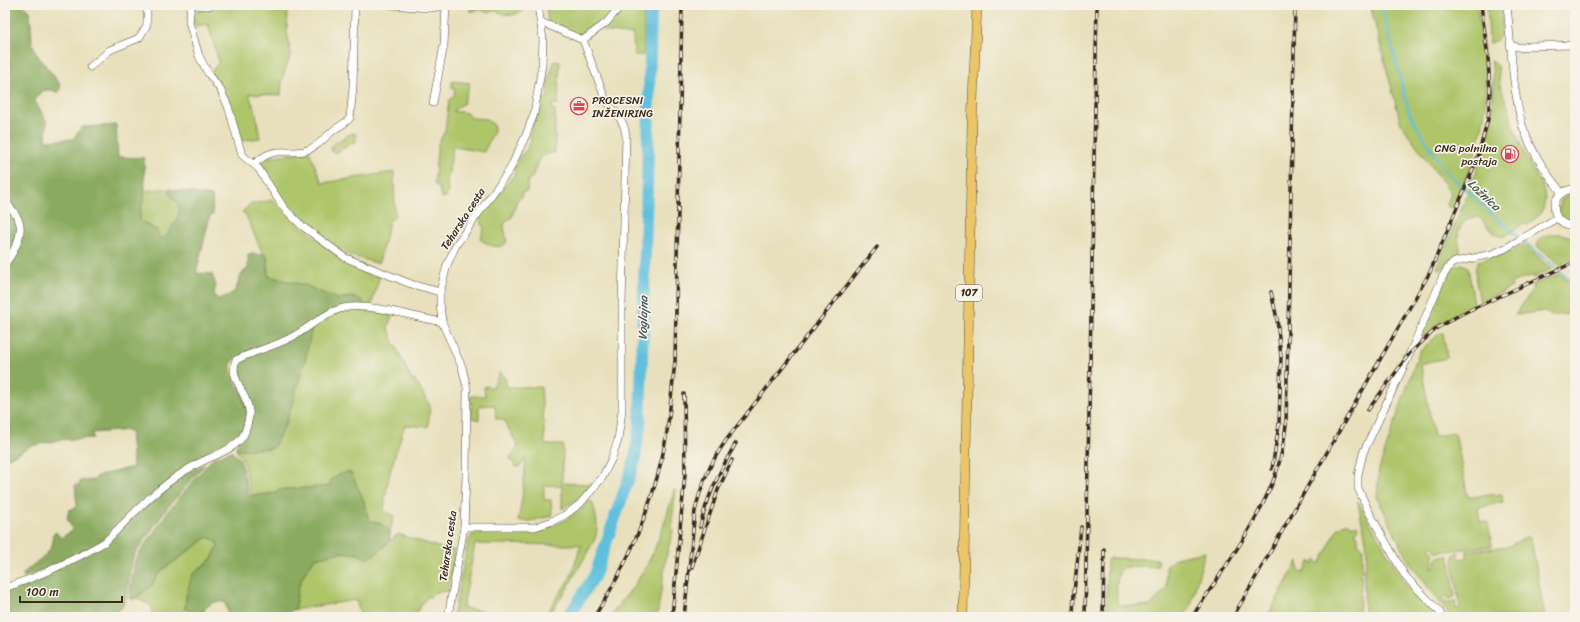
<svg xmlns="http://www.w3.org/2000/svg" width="1580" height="622" font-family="Sriracha,sans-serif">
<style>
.green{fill:#aec56a;stroke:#747844}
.forest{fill:#8aaa5e;stroke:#626a3e}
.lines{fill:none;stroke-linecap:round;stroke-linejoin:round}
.stream{stroke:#5ebfdd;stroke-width:2}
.river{stroke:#5ebfdd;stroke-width:12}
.minor-casing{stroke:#554536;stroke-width:8}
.major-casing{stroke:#554536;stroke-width:10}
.minor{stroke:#fff;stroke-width:7}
.major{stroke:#ebc669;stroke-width:9}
.rail-casing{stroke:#3b2a1e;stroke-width:3.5}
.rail{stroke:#f7f3e8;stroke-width:2;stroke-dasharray:6;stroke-linecap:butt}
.labels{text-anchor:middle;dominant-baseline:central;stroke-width:3.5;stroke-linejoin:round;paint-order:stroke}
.shield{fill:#f7f3e8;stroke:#73665b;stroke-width:1}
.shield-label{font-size:10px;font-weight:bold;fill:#3b2a1e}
.poi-label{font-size:11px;fill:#3b2a1e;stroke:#f7f3e8;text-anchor:start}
.street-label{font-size:11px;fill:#3b2a1e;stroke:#f7f3e8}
.water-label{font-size:12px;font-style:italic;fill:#465757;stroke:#f7f3e8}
</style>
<rect width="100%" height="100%" fill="#f7f3e8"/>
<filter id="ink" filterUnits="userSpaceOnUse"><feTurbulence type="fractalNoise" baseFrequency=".025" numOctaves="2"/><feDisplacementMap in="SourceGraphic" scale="8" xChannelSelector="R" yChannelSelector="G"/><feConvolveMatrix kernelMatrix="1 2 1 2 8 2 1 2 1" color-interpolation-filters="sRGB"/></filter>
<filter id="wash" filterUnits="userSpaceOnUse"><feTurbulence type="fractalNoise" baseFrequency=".012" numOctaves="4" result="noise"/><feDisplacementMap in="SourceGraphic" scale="16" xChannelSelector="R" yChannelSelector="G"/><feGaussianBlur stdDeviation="0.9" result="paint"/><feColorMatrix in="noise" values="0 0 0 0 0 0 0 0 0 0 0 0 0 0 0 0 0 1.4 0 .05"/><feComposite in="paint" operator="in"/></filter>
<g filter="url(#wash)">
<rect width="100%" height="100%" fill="#e8e0bc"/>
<!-- green -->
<g class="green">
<path d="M 219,5 L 288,5 L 287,30 L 291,54 L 282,80 L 281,95 L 249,94 L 256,114 L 260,138 L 241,141 L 211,72 L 219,62 L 208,24 L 196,26 L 192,19 L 195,11 L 211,10 Z"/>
<path d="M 478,5 L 515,5 L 521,9 L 522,12 L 512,15 L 503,14 L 497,11 L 487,12 L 479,9 L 470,12 L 470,9 Z"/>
<path d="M 546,5 L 618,5 C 610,15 588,37 574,34 C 566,32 556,25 548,22 Z"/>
<path d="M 628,5 L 644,5 L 644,55 L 634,55 L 633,35 L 603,31 L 619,16 Z"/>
<path d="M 1370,5 L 1477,5 C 1481,36 1488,68 1486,99 C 1484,138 1468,172 1454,207 L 1449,208 L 1447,205 L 1451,193 L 1401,124 Z"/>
<path d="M 1487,5 L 1500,5 C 1501,17 1507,40 1490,43 L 1489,40 Z"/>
<path d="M 1491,60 L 1498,67 L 1500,85 L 1510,112 L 1512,123 L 1525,155 L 1540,182 L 1544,192 L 1545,199 L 1543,210 L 1529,225 C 1518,221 1511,238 1500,236 C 1493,234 1485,223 1479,217 C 1467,217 1458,225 1458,237 C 1458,242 1461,247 1460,253 L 1450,259 L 1442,269 L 1439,269 L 1437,266 C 1463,203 1503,130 1491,60 Z"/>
<path d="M 554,61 L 560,62 L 558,104 L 552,105 L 552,109 L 555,110 L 555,153 C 538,153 537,164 532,178 L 528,179 L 527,191 L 522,193 L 522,197 L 517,200 L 512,217 L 505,222 L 504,227 L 507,242 C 499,251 488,245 480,239 L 484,228 L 479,218 L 492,199 L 496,198 L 514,175 L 515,166 L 519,157 L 527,149 L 531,140 L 530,133 L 540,99 L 548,98 L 548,82 Z"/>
<path d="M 452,81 L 470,83 L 463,104 L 454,110 L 454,112 C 461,112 467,111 472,118 L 486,119 L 494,125 L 494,131 L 484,152 L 453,147 L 447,183 L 448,193 L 446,197 L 442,198 L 440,195 L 440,189 L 434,184 L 437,151 L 438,144 L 445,131 L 449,100 L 454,95 L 455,89 L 452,88 Z"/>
<path d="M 352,133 L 356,134 L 356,141 L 336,153 L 332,152 L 331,148 L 333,144 Z"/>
<path d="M 309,151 L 322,183 L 394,172 L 395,216 L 389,222 L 379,262 L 376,263 L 348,255 L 326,241 L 309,226 L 284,203 L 261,163 L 267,157 Z"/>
<path d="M 159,189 L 170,189 L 170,195 C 189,210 175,223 166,237 L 162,239 L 159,237 L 150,225 L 140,221 L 140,214 L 145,191 Z"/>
<path d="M 1569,194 L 1575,194 L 1575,222 C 1567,223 1562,218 1559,211 L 1561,200 Z"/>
<path d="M 274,200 L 281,209 L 337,255 L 381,272 L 371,306 L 364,305 L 351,297 L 337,299 L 307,286 L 268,276 L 267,255 L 263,254 L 246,215 L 242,212 L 250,204 Z"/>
<path d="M 1553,234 L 1561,234 L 1575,238 L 1575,258 L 1560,265 L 1537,246 C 1539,237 1545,236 1553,234 Z"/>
<path d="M 1524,244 L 1551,269 L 1533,278 L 1533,275 L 1511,283 L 1512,287 L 1482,302 L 1480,302 C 1478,290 1472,272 1478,261 L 1505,254 Z"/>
<path d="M 1462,264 L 1468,267 L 1474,304 L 1438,324 L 1422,338 C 1424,325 1446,274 1456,266 C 1458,265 1459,265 1462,264 Z"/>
<path d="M 1560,274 L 1575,287 L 1575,313 L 1550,316 L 1545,311 L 1515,315 L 1533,289 L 1532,285 Z"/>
<path d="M 348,309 L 393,313 L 388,327 L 392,338 L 412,381 L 415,380 L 430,406 L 428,427 L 405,425 C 395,455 386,479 384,511 L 394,516 L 390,531 L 381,524 L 369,520 L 362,496 L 331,486 L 277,490 L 277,493 L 251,495 L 243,460 L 236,450 L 273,448 L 286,423 L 305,361 L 312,327 L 327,317 Z"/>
<path d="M 1440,333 L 1443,333 L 1447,358 L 1423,363 L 1421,366 L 1434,436 L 1455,433 L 1468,497 L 1502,494 L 1503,502 L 1478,508 L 1480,522 L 1488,522 L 1492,546 L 1437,552 L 1432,545 L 1430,547 L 1434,555 L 1432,567 L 1435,567 C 1435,558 1440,554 1449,556 L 1455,596 L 1450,600 L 1442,597 L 1441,599 L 1446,603 L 1452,603 L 1455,600 L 1456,609 L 1460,608 L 1453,561 L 1455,554 L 1459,552 L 1459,559 L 1467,558 L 1467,551 L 1507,547 L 1526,537 L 1531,538 L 1545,617 L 1451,617 L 1409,562 L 1377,497 L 1379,469 L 1419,352 Z"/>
<path d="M 500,372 L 505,378 L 507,387 L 541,387 L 545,445 L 563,445 L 562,483 L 592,484 L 582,495 L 562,509 L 562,486 L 544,485 L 544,500 L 551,500 L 552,516 L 530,521 L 518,521 L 522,498 L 526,458 L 521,466 L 516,467 L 510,458 L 518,446 L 503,419 L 496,419 L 495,405 L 479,406 L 479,420 L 472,418 L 471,396 L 485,396 L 484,387 L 488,386 L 492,388 Z"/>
<path d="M 674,490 L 676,491 L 672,520 L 673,531 L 667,553 L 657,617 L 609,617 C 619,604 630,592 639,578 C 656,553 666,520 674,490 Z"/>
<path d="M 589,501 L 593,503 C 596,516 599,526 595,539 L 567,589 L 548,616 L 544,617 L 570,578 L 581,545 L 475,544 L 463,608 L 510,615 L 539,617 L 453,617 L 468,542 L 472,535 C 483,531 494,532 506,532 C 538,531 567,527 589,501 Z"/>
<path d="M 1358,502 L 1402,578 L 1415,594 L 1431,609 L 1437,617 L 1364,617 L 1364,570 C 1372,547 1361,525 1358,502 Z"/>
<path d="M 1348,522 L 1351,525 L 1358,526 L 1357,531 L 1355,531 L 1358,538 L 1358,544 L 1363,548 L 1359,617 L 1267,617 L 1298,561 L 1298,567 L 1300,571 L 1304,572 L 1310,561 L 1312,565 L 1315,560 L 1320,564 L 1338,528 Z"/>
<path d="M 398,534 L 444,549 L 453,550 L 455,553 L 448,591 L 436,592 L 431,597 L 427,597 L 413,617 L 361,617 L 356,600 L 293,610 L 296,607 C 297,582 302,578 315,558 C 332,554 350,548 365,558 L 377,553 Z"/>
<path d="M 208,537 L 216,541 L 218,546 C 216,550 214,557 210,560 C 205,566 197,568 193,574 C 186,588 188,603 182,617 L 152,617 L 152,606 L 136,598 L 150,587 L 161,571 Z"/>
<path d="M 1205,552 L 1190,608 L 1183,617 L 1106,617 L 1107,560 L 1109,558 L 1157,559 L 1159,561 L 1157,566 L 1123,567 C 1115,575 1116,595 1118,605 L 1150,606 L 1167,588 L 1166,568 L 1169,563 L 1173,559 L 1180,557 Z"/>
</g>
<!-- forest -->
<g class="forest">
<path d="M 23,5 L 30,11 L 32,42 L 36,53 L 60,84 L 60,90 L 58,93 C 48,87 40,90 35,101 L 47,122 L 46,141 L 73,139 L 82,127 L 116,125 L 118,157 L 144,158 L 145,191 L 140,214 L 140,221 L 157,230 L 159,237 L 162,239 C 167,237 168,233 171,229 C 179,216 185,207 170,195 L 170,189 L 212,196 L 213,215 L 210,216 L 196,273 L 212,274 L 216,285 L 214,294 L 217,299 C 247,292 230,282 248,268 L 248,254 L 267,255 L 268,276 L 308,286 L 322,293 L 334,297 L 337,299 L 351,297 L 362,300 L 364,305 L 350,305 L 289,337 L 234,359 L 231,364 L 231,370 L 247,411 L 243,430 L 239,438 L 231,445 L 186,467 L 107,537 L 68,559 L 24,577 L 23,574 C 33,562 58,552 52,535 L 56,532 L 61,538 L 73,530 L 67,518 L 69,510 L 77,507 L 75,485 L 80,485 L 80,481 L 95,480 L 97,476 L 133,467 L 130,430 L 92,433 L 93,438 L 59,440 L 31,446 L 5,460 L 5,268 L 14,256 L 22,233 L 5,197 L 5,6 Z"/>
<path d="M 5,204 C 9,209 14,214 17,219 C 22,229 11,253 5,261 Z"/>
<path d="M 312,327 L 305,361 L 286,423 L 273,448 L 236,450 L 236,446 L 250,422 L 238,380 L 237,361 Z"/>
<path d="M 231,451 L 240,459 L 249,496 L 277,493 L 277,490 L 331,486 L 330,481 L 340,474 L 348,472 L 351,473 L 362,496 L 369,520 L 381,524 L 390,531 L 390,541 L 370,558 L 365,558 L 358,554 L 340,552 L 315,558 C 301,578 297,582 296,607 L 284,617 L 229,617 L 225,602 L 214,602 L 205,608 L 203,617 L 194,617 L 185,609 L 186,596 L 192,575 L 211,560 L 218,546 L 216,541 L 208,537 L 161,571 L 150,587 L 133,600 L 129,598 L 135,560 L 148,541 L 169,510 L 213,458 Z"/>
<path d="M 205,464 L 167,508 L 133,557 C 128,570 130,597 122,607 C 119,611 114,614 110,617 L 5,617 L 5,589 L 13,586 L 25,585 L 28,580 L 92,552 L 173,480 Z"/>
</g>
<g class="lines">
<!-- stream -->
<g class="stream">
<path d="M 1381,5 L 1409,112 L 1420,131 L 1446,172 L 1519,238"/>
<path d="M 1522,240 L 1575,284"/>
</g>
<!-- river -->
<path class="river" d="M 568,617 L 595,575 L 634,463 L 640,426 L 648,148 L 651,5"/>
</g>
</g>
<g filter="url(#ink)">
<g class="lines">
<defs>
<g id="minor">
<path d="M 191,5 L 189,22 L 199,56 L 208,73 L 220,89 L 228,106 L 242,155 L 258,168 L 284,208 L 302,226 L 346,258 L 411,284 L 440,292"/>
<path d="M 196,5 L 206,6 L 212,5"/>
<path d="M 392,5 L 429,8 L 446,6"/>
<path d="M 1507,5 C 1511,43 1512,87 1522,124 C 1529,147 1546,174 1562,193"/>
<path d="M 541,22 L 583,40"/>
<path d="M 1511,46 L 1525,48 L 1527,46 L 1575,45"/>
<path d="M 90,67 L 110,50 L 139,38 L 147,25 L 147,5"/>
<path d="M 433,103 L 444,45 L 446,5"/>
<path d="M 254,164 C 275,145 283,155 304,151 C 317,148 325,137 335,129 C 340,126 346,123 350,118 L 353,87 L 355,5"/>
<path d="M 1575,189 C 1547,190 1548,226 1575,226"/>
<path d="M 5,200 C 9,207 17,214 19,221 C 24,234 13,254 5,264"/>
<path d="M 464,527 L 535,527 L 550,522 L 565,515 L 580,504 L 602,478 L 611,460 L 618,440 L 622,410 L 622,305 L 626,135 L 624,126 L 618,115 L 606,101 L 583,40 L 607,22 L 621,5"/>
<path d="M 5,588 C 37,577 76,559 105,542 C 133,514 160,484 195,465 C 209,457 239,449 245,432 C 247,426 250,418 249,411 C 248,394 228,378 236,360 C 254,351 273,347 290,338 C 309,329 327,309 349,307 C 380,305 411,317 442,322"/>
<path d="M 448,617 L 464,527 L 466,476 L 467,388 L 462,367 L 442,322 L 440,303 L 440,292 L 447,265 L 456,245 L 510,169 L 526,135 L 534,114 L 542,65 L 543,40 L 538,5"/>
<path d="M 1442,617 L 1439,611 L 1405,576 L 1369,512 L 1358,488 L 1358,475 L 1363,453 L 1410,353 L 1443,276 L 1450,265 L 1455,262 L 1492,254 L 1506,248 L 1557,218"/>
</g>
<path id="major" d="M 963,617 L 972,124 L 977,5"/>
</defs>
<!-- minor casing -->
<use href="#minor" class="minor-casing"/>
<!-- major casing -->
<use href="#major" class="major-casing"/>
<!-- minor -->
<use href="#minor" class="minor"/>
<!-- major -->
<use href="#major" class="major"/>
<defs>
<g id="rail">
<path d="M 1271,292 L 1277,319 L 1281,357 L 1279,425 L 1272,469"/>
<path d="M 1368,410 L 1410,353 L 1437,328 L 1461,314 L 1575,262"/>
<path d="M 700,527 C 707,496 720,470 736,443"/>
<path d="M 692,567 L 718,490 L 732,460"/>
<path d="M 594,617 C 629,564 655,500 666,438 C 670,413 672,387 675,362 L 682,5"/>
<path d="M 672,617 L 685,474 L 684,394"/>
<path d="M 684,617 L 695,511 C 702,482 710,463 727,439 L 877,247"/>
<path d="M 1073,617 L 1074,592 L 1081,527"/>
<path d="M 1085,617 L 1097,5"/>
<path d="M 1103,617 L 1104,549"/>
<path d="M 1192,617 C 1220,574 1255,527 1274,479 C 1281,461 1284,443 1286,425 L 1295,5"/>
<path d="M 1233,617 L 1430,272 L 1478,157 L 1488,119 L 1490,92 L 1488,58 L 1481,5"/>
</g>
</defs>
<!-- rail casing -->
<use href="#rail" class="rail-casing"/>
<!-- rail -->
<use href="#rail" class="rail"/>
</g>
</g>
<!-- icons -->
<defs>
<symbol id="office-ring" viewBox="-11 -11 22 22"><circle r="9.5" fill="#f7f3e8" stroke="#d1495b" stroke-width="1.5"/><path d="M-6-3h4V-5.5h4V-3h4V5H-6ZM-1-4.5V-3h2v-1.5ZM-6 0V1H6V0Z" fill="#d1495b"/></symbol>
<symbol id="fuel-ring" viewBox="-11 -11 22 22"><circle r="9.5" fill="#f7f3e8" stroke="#d1495b" stroke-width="1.5"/><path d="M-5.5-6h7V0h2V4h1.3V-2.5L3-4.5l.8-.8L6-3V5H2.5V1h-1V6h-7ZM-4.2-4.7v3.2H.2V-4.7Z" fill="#d1495b"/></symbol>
</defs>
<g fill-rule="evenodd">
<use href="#office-ring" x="569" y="96" width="20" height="20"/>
<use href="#fuel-ring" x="1500" y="144" width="20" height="20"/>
</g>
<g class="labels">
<!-- shield labels -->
<rect class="shield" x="956" y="285" width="26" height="16" rx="3"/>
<g class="shield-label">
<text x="969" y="293">107</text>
</g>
<!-- poi labels -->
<g class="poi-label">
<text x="592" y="100">PROCESNI<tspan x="592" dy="13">INŽENIRING</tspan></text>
<text x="1497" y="148" text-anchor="end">CNG polnilna<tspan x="1497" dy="13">postaja</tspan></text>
</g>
<!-- street labels -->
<g class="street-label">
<text transform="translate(463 219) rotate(-57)">Teharska cesta</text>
<text transform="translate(448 546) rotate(-82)">Teharska cesta</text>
</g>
<!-- water labels -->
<g class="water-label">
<text transform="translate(1484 195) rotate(43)">Ložnica</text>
<text transform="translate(643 318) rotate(-89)">Voglajna</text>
</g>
</g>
<!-- margin -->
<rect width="1580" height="622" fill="none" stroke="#f7f3e8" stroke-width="20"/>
<!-- scale -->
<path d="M20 596v6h102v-6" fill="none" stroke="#3b2a1e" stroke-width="2"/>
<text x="26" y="596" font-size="12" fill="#3b2a1e" stroke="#f7f3e8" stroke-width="3" paint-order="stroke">100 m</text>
</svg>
